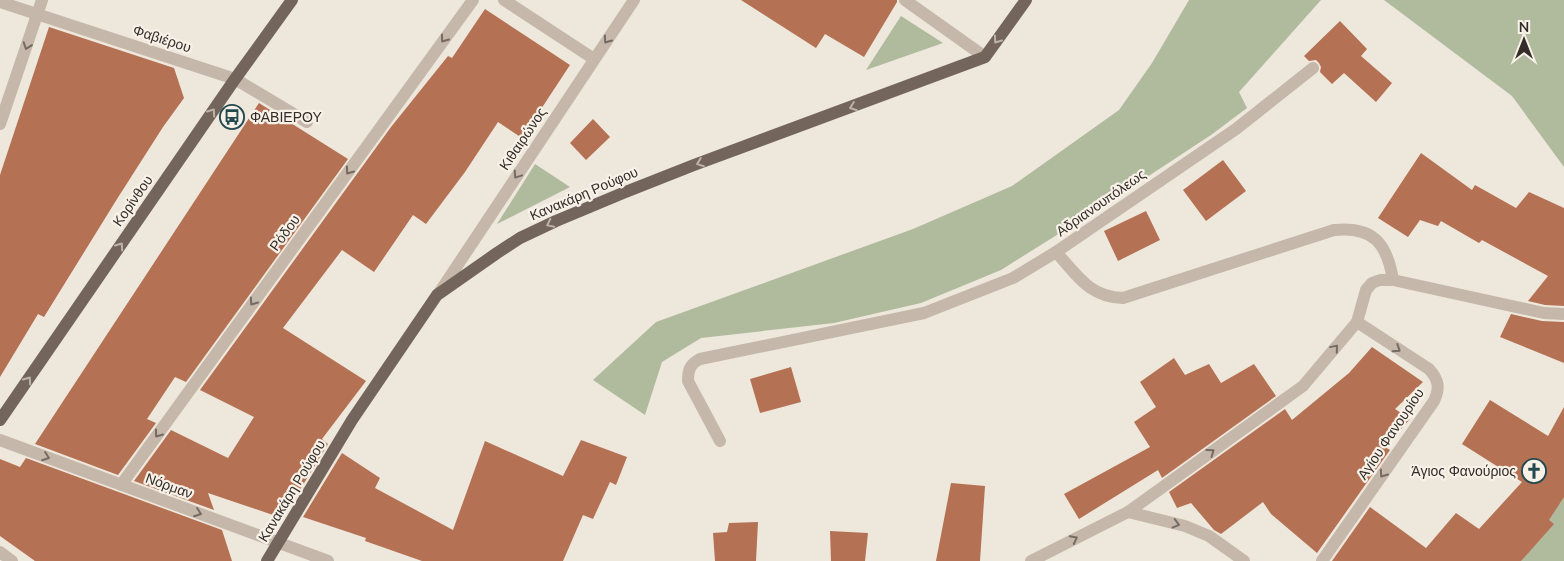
<svg xmlns="http://www.w3.org/2000/svg" width="1564" height="561" font-family="'Nunito Sans',sans-serif">
<style>
.green{fill:#b0bb9e}
.building{fill:#b57153}
.lines{fill:none;stroke-linecap:round;stroke-linejoin:round}
.minor{stroke:#c5b8aa;stroke-width:12}
.major{stroke:#73655b;stroke-width:12}
.oneway{stroke:#756b62}
.oneway2{stroke:#bcb2a9}
.labels{text-anchor:middle;dominant-baseline:central;stroke-width:4.5;stroke-linejoin:round;paint-order:stroke}
.street-label{font-size:14px;fill:#332c28;stroke:#f7f1e8}
.poi-label{font-size:14px;fill:#332c28;stroke:#f7f1e8;text-anchor:start}
</style>
<rect width="100%" height="100%" fill="#eee7dc"/>
<!-- green -->
<g class="green">
<path d="M 1189,0 L 1321,0 L 1239,92 L 1247,108 L 1211,135 L 1103,206 L 1001,270 L 921,303 L 834,323 L 701,338 L 662,362 L 645,415 L 593,380 L 656,322 L 913,229 L 1012,186 L 1119,110 L 1152,63 Z"/>
<path d="M 1384,0 L 1564,0 L 1564,167 L 1512,96 Z"/>
<path d="M 901,16 L 943,43 L 866,70 Z"/>
<path d="M 535,164 L 570,187 L 497,224 Z"/>
<path d="M 1564,476 L 1564,561 L 1521,561 Z"/>
</g>
<!-- building -->
<g class="building">
<path d="M 741,0 L 897,0 L 897,2 L 864,57 L 825,34 L 816,48 Z"/>
<path d="M 485,9 L 570,65 L 522,138 L 498,122 L 465,172 L 426,224 L 413,215 L 374,272 L 342,250 L 283,328 L 366,381 L 322,439 L 328,444 L 287,511 L 277,508 L 273,515 L 208,493 L 214,510 L 134,481 L 171,430 L 228,458 L 254,417 L 200,390 L 391,127 L 448,56 L 452,58 Z"/>
<path d="M 1340,21 L 1367,49 L 1361,56 L 1392,83 L 1376,102 L 1344,73 L 1332,84 L 1320,72 L 1321,67 L 1319,63 L 1316,60 L 1309,61 L 1304,56 Z"/>
<path d="M 49,27 L 174,68 L 184,98 L 163,127 L 117,199 L 44,317 L 38,314 L 0,377 L 0,175 Z"/>
<path d="M 259,103 L 348,159 L 186,382 L 175,377 L 147,419 L 156,423 L 118,475 L 35,444 Z"/>
<path d="M 593,119 L 610,137 L 586,160 L 570,143 Z"/>
<path d="M 1421,153 L 1472,190 L 1475,185 L 1516,208 L 1529,192 L 1564,208 L 1564,306 L 1545,305 L 1528,301 L 1548,276 L 1482,240 L 1479,243 L 1441,221 L 1438,226 L 1420,220 L 1408,237 L 1378,218 Z"/>
<path d="M 1223,160 L 1246,191 L 1206,221 L 1183,190 Z"/>
<path d="M 1146,211 L 1160,240 L 1118,261 L 1104,231 Z"/>
<path d="M 1511,314 L 1542,321 L 1564,322 L 1564,363 L 1500,337 Z"/>
<path d="M 1372,347 L 1423,382 L 1395,409 L 1410,419 L 1385,447 L 1390,450 L 1317,553 L 1271,514 L 1263,502 L 1221,534 L 1214,530 L 1191,503 L 1177,508 L 1169,492 L 1285,409 L 1292,420 L 1349,373 Z"/>
<path d="M 1174,358 L 1185,375 L 1209,364 L 1221,383 L 1254,364 L 1276,396 L 1162,478 L 1158,470 L 1079,519 L 1064,494 L 1150,447 L 1134,422 L 1156,407 L 1140,382 Z"/>
<path d="M 791,367 L 801,402 L 760,413 L 750,379 Z"/>
<path d="M 1490,400 L 1548,436 L 1564,407 L 1564,497 L 1549,520 L 1554,524 L 1521,561 L 1332,561 L 1370,507 L 1426,548 L 1456,513 L 1479,529 L 1522,482 L 1462,444 Z"/>
<path d="M 581,440 L 627,457 L 616,485 L 610,482 L 593,519 L 583,515 L 563,561 L 422,561 L 365,541 L 366,538 L 303,517 L 342,453 L 380,478 L 375,488 L 453,530 L 485,441 L 563,476 Z"/>
<path d="M 26,458 L 222,530 L 232,561 L 35,561 L 0,536 L 0,459 L 20,467 Z"/>
<path d="M 951,483 L 985,486 L 980,561 L 936,561 Z"/>
<path d="M 758,522 L 756,561 L 715,561 L 713,533 L 727,532 L 729,523 Z"/>
<path d="M 830,531 L 868,533 L 865,561 L 831,561 Z"/>
</g>
<g class="lines">
<!-- minor -->
<g class="minor">
<path d="M 504,0 L 594,59"/>
<path d="M 905,0 L 985,57"/>
<path d="M 0,2 L 235,79 L 307,122"/>
<path d="M 1313,68 L 1236,129 L 1056,252 C 1077,275 1089,297 1123,298 L 1334,230 C 1373,226 1387,243 1393,280"/>
<path d="M 0,124 L 42,0"/>
<path d="M 439,293 L 634,0"/>
<path d="M 0,440 L 328,561"/>
<path d="M 720,441 L 688,381 C 688,370 690,364 700,359 L 924,313 L 1013,278 L 1056,252"/>
<path d="M 121,485 L 473,0"/>
<path d="M 1128,512 L 1185,526 L 1209,536 L 1244,561"/>
<path d="M 0,552 L 12,561"/>
<path d="M 1031,561 L 1128,512 L 1303,386 L 1357,322 L 1366,290 L 1372,283 L 1380,280 L 1393,280 L 1544,313 L 1564,314"/>
<path d="M 1322,561 L 1434,401 C 1440,388 1439,380 1429,369 L 1357,322"/>
</g>
<!-- major -->
<g class="major">
<path d="M 0,420 L 235,79 L 292,0"/>
<path d="M 267,561 L 352,420 L 437,295 L 497,253 L 520,238 L 556,221 L 623,193 L 694,165 L 985,57 L 1026,0"/>
</g>
</g>
<!-- one-way arrows -->
<defs><path id="oneway-chevron" d="M-2-3.5L2.5 0L-2 3.5" fill="none" stroke-width="1.6" stroke-linecap="round" stroke-linejoin="round" transform="scale(1.25)"/></defs>
<g class="oneway">
<use href="#oneway-chevron" transform="translate(444 39) rotate(126)"/>
<use href="#oneway-chevron" transform="translate(607 40) rotate(125)"/>
<use href="#oneway-chevron" transform="translate(27 46) rotate(109)"/>
<use href="#oneway-chevron" transform="translate(349 171) rotate(126)"/>
<use href="#oneway-chevron" transform="translate(517 175) rotate(124)"/>
<use href="#oneway-chevron" transform="translate(253 302) rotate(126)"/>
<use href="#oneway-chevron" transform="translate(1335 348) rotate(-50)"/>
<use href="#oneway-chevron" transform="translate(1397 349) rotate(33)"/>
<use href="#oneway-chevron" transform="translate(158 434) rotate(126)"/>
<use href="#oneway-chevron" transform="translate(1211 452) rotate(-36)"/>
<use href="#oneway-chevron" transform="translate(46 457) rotate(20)"/>
<use href="#oneway-chevron" transform="translate(1383 474) rotate(125)"/>
<use href="#oneway-chevron" transform="translate(198 513) rotate(20)"/>
<use href="#oneway-chevron" transform="translate(1176 524) rotate(15)"/>
<use href="#oneway-chevron" transform="translate(1074 539) rotate(-27)"/>
</g>
<g class="oneway2">
<use href="#oneway-chevron" transform="translate(997 40) rotate(126)"/>
<use href="#oneway-chevron" transform="translate(853 107) rotate(160)"/>
<use href="#oneway-chevron" transform="translate(212 112) rotate(-55)"/>
<use href="#oneway-chevron" transform="translate(700 163) rotate(159)"/>
<use href="#oneway-chevron" transform="translate(550 224) rotate(154)"/>
<use href="#oneway-chevron" transform="translate(120 246) rotate(-55)"/>
<use href="#oneway-chevron" transform="translate(28 380) rotate(-55)"/>
</g>
<!-- icons -->
<defs>
<symbol id="bus-ring" viewBox="-11 -11 22 22"><circle r="9.5" fill="#f7f1e8" stroke="#23494f" stroke-width="1.5"/><path d="M-5-6H5V4H4V6H2V4H-2V6H-4V4H-5ZM-3.5-4V0h7V-4ZM-3.5 1.2v1.5H-2V1.2ZM2 1.2v1.5H3.5V1.2Z" fill="#23494f"/></symbol>
<symbol id="church-ring" viewBox="-11 -11 22 22"><circle r="9.5" fill="#f7f1e8" stroke="#23494f" stroke-width="1.5"/><path d="M-1.2-6h2.4v3.5h3.3v2.4h-3.3V6h-2.4V-.1h-3.3v-2.4h3.3Z" fill="#23494f"/></symbol>
</defs>
<g fill-rule="evenodd">
<use href="#bus-ring" x="218" y="103" width="28" height="28"/>
<use href="#church-ring" x="1520" y="457" width="28" height="28"/>
</g>
<g class="labels">
<!-- street labels -->
<g class="street-label">
<text transform="translate(162 39) rotate(18)">Φαβιέρου</text>
<text transform="translate(523 139) rotate(-56)">Κιθαιρώνος</text>
<text transform="translate(584 194) rotate(-23)">Κανακάρη Ρούφου</text>
<text transform="translate(133 201) rotate(-55)">Κορίνθου</text>
<text transform="translate(1101 203) rotate(-35)">Αδριανουπόλεως</text>
<text transform="translate(285 233) rotate(-54)">Ρόδου</text>
<text transform="translate(1391 434) rotate(-56)">Αγίου Φανουρίου</text>
<text transform="translate(169 486) rotate(20)">Νόρμαν</text>
<text transform="translate(292 491) rotate(-59)">Κανακάρη Ρούφου</text>
</g>
<!-- poi labels -->
<g class="poi-label">
<text x="250" y="117">ΦΑΒΙΕΡΟΥ</text>
<text x="1516" y="471" text-anchor="end">Άγιος Φανούριος</text>
</g>
</g>
<!-- north arrow -->
<g transform="translate(1524 40)" stroke="#f7f1e8" stroke-width="4" paint-order="stroke">
<path d="M0-4L9 19L0 12L-9 19Z" fill="#332c28"/>
<text y="-8" font-size="14" font-weight="bold" text-anchor="middle" fill="#332c28">N</text>
</g>
</svg>
